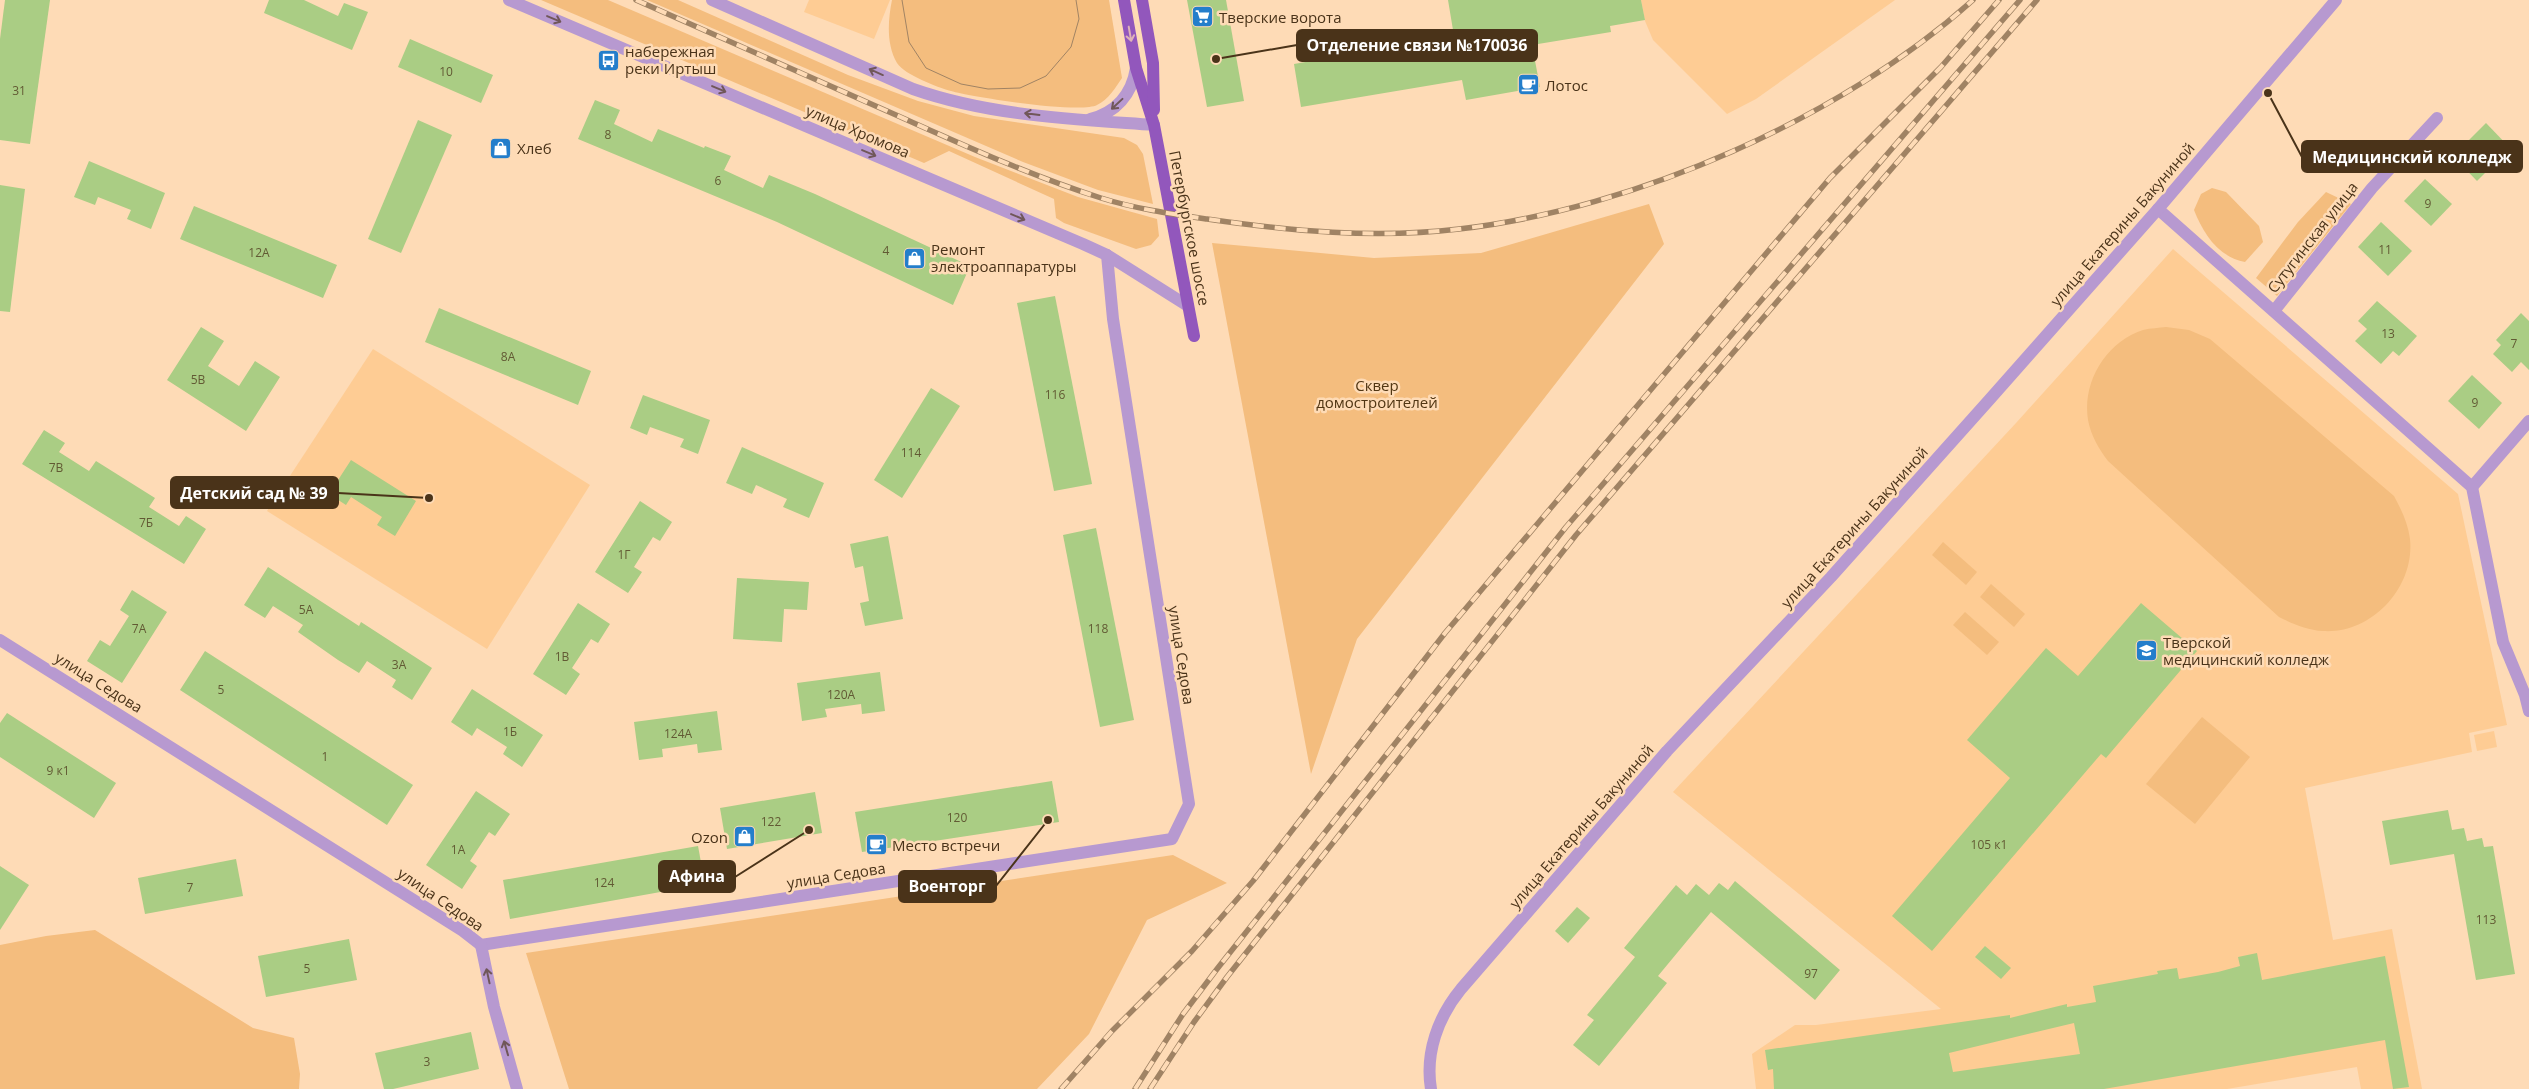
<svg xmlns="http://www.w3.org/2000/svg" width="2529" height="1089" font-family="'Open Sans',sans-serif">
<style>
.built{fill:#fecc94}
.green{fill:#f4bd7e}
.building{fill:#aacd84;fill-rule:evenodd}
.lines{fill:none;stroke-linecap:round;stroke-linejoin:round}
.minor{stroke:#b799d0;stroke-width:12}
.tertiary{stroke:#b799d0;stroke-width:12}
.primary{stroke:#9257bc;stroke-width:12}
.tram{stroke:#a08364;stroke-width:1}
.rail-casing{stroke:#a08364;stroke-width:5.5}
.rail{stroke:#fedbb6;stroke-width:4;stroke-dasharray:11;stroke-linecap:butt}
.oneway{stroke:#705759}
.oneway2{stroke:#deb3b8}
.labels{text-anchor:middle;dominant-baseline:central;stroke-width:5;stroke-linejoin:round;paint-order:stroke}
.number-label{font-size:12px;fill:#625a34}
.poi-label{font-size:15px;fill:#4a3319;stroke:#fedbb6;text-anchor:start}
.street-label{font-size:15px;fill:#4a3319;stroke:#fedbb6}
.park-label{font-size:15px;fill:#513613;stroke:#fedbb6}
.leader{fill:none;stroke:#4a3319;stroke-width:2}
.callout-dot{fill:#4a3319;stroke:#fedbb6;stroke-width:2}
.callout{fill:#4a3319;stroke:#4a3319;stroke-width:2}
.callout-label{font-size:16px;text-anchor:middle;font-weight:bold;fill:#fff}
</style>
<rect width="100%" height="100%" fill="#fedbb6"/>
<!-- built -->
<g class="built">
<path d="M 809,0 L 890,0 L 874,39 L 804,12 Z"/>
<path d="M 1641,0 L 1895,0 L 1756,99 L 1727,114 L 1653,40 L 1645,21 Z"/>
<path d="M 2173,249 L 2458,494 L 2507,725 L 2469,733 L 2472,752 L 2305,788 L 2333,940 L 2392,929 L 2422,1089 L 2361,1089 L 2357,1067 L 2227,1089 L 1756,1089 L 1752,1054 L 1795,1025 L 1816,1025 L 1941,1009 L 1673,792 L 2016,423 Z"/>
<path d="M 373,349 L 590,485 L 487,649 L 267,511 Z"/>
<path d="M 2494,731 L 2497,747 L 2477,751 L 2474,735 Z"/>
</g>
<!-- green -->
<g class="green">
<path d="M 541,0 L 608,0 L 975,157 L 1078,197 L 1157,219 L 1159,236 L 1151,245 L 1136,249 L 1064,223 L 1056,218 L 1054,199 L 949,151 L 924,163 Z"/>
<path d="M 647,0 L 678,0 L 848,75 L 918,101 L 974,116 L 1124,138 L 1137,145 L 1143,154 L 1153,204 L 1098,190 L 1023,162 Z"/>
<path d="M 892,0 L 1109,0 L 1122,78 C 1116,87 1108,100 1097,105 C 1080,114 972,97 951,91 C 937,87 905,75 897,63 C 886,44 888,20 892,0 Z"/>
<path d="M 2212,188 L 2226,192 L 2259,226 L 2263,242 L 2245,262 C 2218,257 2203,233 2194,210 L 2201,194 Z"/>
<path d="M 2326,192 L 2351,204 L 2277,296 L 2256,278 L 2298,222 Z"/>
<path d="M 1649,204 L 1664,244 L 1357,639 L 1311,774 L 1212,243 L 1374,258 L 1481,253 Z"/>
<path d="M 2166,327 L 2189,330 L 2210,339 L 2394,496 C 2401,509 2408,523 2410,539 C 2415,587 2372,634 2323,631 C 2307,630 2293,624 2279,617 L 2108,461 C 2099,449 2091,436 2088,420 C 2082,382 2106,342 2143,330 C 2151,328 2159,328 2166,327 Z"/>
<path d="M 1943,542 L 1977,572 L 1966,585 L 1932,555 Z"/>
<path d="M 1991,584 L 2025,614 L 2014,627 L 1980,597 Z"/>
<path d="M 1965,612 L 1999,642 L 1987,655 L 1953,625 Z"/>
<path d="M 2202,717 L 2250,757 L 2195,824 L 2146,784 Z"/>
<path d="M 1173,855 L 1227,883 L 1147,920 L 1089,1034 L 1037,1089 L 569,1089 L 526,953 Z"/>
<path d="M 95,930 L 253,1028 L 294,1038 L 300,1074 L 299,1089 L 0,1089 L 0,945 L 46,936 Z"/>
</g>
<!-- building -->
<g class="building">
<path d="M 5,0 L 50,0 L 30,144 L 0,140 L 0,39 Z"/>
<path d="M 269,0 L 304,0 L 338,16 L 344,3 L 368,12 L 352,50 L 264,13 Z"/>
<path d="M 1187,0 L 1226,0 L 1244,101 L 1207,107 Z"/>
<path d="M 1448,0 L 1641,0 L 1645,20 L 1610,26 L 1611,32 L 1532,45 L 1540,87 L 1466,100 L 1462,80 L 1301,107 L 1294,64 L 1454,36 Z"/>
<path d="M 410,39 L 493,75 L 481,103 L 398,67 Z"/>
<path d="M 595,100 L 620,110 L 614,124 L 652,142 L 658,129 L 704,148 L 705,146 L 731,156 L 724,170 L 763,188 L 769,175 L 815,194 L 970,266 L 953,305 L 777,222 L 578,139 Z"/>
<path d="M 418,120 L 452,135 L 401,253 L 368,239 Z"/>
<path d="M 2486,123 L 2510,148 L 2477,181 L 2453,156 Z"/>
<path d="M 89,161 L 165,193 L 151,229 L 127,219 L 131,210 L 98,197 L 95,205 L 74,197 Z"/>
<path d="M 2425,179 L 2452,204 L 2431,226 L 2404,201 Z"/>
<path d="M 0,185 L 25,189 L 10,312 L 0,311 Z"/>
<path d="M 194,206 L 337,265 L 323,298 L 180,239 Z"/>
<path d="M 2381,222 L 2412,251 L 2388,276 L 2358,247 Z"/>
<path d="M 1055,296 L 1092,484 L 1054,491 L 1017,303 Z"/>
<path d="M 2377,301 L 2417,336 L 2399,356 L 2393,351 L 2381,364 L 2355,341 L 2367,329 L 2358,321 Z"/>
<path d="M 439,308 L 591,371 L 578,405 L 425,342 Z"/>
<path d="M 2521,313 L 2529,321 L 2529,370 L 2521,362 L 2512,372 L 2493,354 L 2501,345 L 2496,340 Z"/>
<path d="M 201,327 L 224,341 L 208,366 L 239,386 L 255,361 L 280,377 L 246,431 L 167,380 Z"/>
<path d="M 2472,375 L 2502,403 L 2479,429 L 2448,401 Z"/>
<path d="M 931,388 L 960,406 L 902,498 L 874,480 Z"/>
<path d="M 643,395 L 710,420 L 698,454 L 680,447 L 684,439 L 650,427 L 647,435 L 630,428 Z"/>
<path d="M 44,430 L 65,443 L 59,452 L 89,471 L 96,461 L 155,498 L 149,507 L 179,526 L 186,516 L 206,529 L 184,564 L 22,464 Z"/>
<path d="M 742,447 L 824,483 L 809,518 L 783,507 L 787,499 L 756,485 L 752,494 L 726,483 Z"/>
<path d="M 351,460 L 416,501 L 395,536 L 377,525 L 382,517 L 351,497 L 346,505 L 329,494 Z"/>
<path d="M 640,501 L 672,522 L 660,541 L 653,537 L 634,567 L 642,572 L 628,593 L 595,572 Z"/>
<path d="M 1096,528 L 1134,720 L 1100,727 L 1063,535 Z"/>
<path d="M 888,536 L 903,619 L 865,626 L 860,603 L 869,601 L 863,566 L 855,568 L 850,544 Z"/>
<path d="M 268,567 L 359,626 L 361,622 L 432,668 L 412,700 L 392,687 L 396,680 L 367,661 L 359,673 L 338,660 L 298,632 L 303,625 L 273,606 L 265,618 L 244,605 Z"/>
<path d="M 737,578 L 809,582 L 807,610 L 784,609 L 782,642 L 733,639 Z"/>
<path d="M 132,590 L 167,612 L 122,683 L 87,661 L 100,640 L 110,646 L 129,616 L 120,610 Z"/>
<path d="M 578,603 L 610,624 L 598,643 L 591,639 L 572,668 L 580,674 L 566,695 L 533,674 Z"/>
<path d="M 2141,603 L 2197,651 L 2106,758 L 2101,754 L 1932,951 L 1892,916 L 2010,778 L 1967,740 L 2046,648 L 2078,676 Z"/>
<path d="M 205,651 L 413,785 L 387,825 L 180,690 Z"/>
<path d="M 880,672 L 885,711 L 862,714 L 861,704 L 825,709 L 827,717 L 802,721 L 797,683 Z"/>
<path d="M 472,689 L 543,735 L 522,767 L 503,754 L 507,747 L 477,728 L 472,736 L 451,722 Z"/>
<path d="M 717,711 L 722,750 L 698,753 L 697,744 L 662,749 L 663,757 L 639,760 L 634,722 Z"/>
<path d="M 7,713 L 116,783 L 94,818 L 0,757 L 0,723 Z"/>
<path d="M 1052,781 L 1059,822 L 862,852 L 855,812 Z"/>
<path d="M 476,791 L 510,814 L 495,836 L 489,832 L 470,861 L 477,866 L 462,889 L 426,865 Z"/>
<path d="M 815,792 L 822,833 L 727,849 L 720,808 Z"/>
<path d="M 2448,810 L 2452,830 L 2464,828 L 2467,841 L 2482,838 L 2484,847 L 2493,846 L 2515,974 L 2476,980 L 2454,854 L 2390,865 L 2382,821 Z"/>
<path d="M 698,846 L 705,884 L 510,919 L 503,880 Z"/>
<path d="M 236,859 L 243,896 L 145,914 L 138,878 Z"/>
<path d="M 0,866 L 29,885 L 0,930 Z"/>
<path d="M 1735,881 L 1840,970 L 1815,1000 L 1711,912 L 1658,976 L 1667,983 L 1599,1066 L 1573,1045 L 1594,1020 L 1587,1015 L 1635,957 L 1624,948 L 1676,885 L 1687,895 L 1696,884 L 1709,895 L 1719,883 L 1728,890 Z"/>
<path d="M 1577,907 L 1590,918 L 1568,943 L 1555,931 Z"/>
<path d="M 349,939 L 357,980 L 266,997 L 258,956 Z"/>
<path d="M 1985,946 L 2011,968 L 2001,979 L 1975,957 Z"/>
<path d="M 2257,953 L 2262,980 L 2385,956 L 2409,1087 L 2393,1089 L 2385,1040 L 2104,1089 L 1774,1089 L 1773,1069 L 1768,1070 L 1765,1050 L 2010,1015 L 2010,1018 L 2067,1004 L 2067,1007 L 2096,1002 L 2093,986 L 2158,974 L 2157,971 L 2177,968 L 2179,979 L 2218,972 L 2240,966 L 2238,957 ZM 2074,1023 L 2080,1054 L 1953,1072 L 1949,1053 Z"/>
<path d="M 471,1032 L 479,1069 L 393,1089 L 384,1089 L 375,1053 Z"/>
</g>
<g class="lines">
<!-- minor -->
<g class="minor">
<path d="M 2158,209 L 2472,487 L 2503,642 L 2525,695 L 2529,711"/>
<path d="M 2274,311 L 2372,188 L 2437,118"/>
<path d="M 2472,487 L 2529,421"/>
<path d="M 0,640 L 463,931 L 481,945 L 1172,839 L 1189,804 L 1113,319 L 1107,255"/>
<path d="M 481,945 L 494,1007 L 517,1089"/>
<path d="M 1431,1089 C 1425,1053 1438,1017 1461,989 L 1667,751 L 1831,577 L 1990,399 L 2158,209 L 2336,0"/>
</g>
<!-- tertiary -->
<g class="tertiary">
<path d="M 509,0 L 1083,244 L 1107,255 L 1188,306"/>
<path d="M 712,0 L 913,89 C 990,116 1073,119 1154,125"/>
<path d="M 1090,119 C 1116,113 1132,94 1136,68"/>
</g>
<!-- primary -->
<g class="primary">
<path d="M 1124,0 L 1136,68 L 1154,125 L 1194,336"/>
<path d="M 1142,0 L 1153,63 L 1154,110"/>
</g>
<!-- tram -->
<path class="tram" d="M 902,0 L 909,42 L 926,68 L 961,84 L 988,89 L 1020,88 L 1046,76 L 1071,47 L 1079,19 L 1076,0"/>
<defs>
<g id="rail">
<path d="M 636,0 C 720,37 803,74 887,111 C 957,142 1028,175 1101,198 C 1136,209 1172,214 1207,219 C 1290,231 1375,239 1459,229 C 1635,209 1842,118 1973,0"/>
<path d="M 1061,1089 L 1112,1031 L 1192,951 L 1253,881 L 1445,633 L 1830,178 L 1941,67 L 1999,0"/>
<path d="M 1135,1089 L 1183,1014 L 1217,969 L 1566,527 L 2020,0"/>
<path d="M 1150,1089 L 1194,1022 L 1227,977 L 1576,535 L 2037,0"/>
</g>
</defs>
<!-- rail casing -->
<use href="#rail" class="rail-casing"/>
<!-- rail -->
<use href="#rail" class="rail"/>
</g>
<!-- one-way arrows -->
<defs><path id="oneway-shaft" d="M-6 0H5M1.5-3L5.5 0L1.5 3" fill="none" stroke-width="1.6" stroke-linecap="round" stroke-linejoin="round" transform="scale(1.25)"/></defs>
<g class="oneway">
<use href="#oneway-shaft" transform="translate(554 19) rotate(23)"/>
<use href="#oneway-shaft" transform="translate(876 72) rotate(-156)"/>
<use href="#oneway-shaft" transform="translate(719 89) rotate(23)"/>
<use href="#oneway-shaft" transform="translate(1117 104) rotate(137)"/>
<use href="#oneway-shaft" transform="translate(1032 114) rotate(-173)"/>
<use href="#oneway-shaft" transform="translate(869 153) rotate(23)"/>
<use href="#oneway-shaft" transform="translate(1018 217) rotate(23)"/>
<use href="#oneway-shaft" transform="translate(488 976) rotate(-102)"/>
<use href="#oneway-shaft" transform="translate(506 1048) rotate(-106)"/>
</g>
<use class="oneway2" href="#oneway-shaft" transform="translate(1130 34) rotate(80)"/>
<!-- icons -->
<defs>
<symbol id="supermarket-square" viewBox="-11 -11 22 22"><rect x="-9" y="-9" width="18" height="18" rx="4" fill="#247ecb" stroke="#fedbb6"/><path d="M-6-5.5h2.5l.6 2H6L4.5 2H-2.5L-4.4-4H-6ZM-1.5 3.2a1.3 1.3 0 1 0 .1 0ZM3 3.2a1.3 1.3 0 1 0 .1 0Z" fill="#fff"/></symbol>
<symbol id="bus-square" viewBox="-11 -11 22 22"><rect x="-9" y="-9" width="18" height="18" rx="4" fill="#247ecb" stroke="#fedbb6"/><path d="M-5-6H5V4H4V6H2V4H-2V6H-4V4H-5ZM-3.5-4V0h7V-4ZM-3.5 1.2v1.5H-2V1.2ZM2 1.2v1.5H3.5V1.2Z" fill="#fff"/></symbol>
<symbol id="cafe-square" viewBox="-11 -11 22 22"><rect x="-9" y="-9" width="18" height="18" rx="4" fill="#247ecb" stroke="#fedbb6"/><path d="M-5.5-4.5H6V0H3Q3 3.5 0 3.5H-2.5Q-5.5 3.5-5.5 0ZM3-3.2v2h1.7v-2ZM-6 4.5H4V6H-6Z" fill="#fff"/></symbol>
<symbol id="shop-square" viewBox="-11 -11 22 22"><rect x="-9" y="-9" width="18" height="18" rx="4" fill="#247ecb" stroke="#fedbb6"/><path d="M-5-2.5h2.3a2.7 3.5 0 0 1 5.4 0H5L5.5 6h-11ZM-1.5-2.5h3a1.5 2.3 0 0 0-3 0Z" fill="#fff"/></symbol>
<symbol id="university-square" viewBox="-11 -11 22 22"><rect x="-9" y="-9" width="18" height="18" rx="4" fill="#247ecb" stroke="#fedbb6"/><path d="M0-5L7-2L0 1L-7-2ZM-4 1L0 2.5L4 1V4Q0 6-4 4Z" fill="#fff"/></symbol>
</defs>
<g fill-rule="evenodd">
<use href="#supermarket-square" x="1190" y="4" width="25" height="25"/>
<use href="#bus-square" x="596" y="48" width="25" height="25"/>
<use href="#cafe-square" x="1516" y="72" width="25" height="25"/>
<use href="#shop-square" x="488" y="136" width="25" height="25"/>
<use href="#shop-square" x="902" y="246" width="25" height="25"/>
<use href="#university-square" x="2134" y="638" width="25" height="25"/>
<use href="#shop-square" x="732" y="824" width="25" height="25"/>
<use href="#cafe-square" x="864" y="832" width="25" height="25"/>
</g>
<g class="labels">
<!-- number labels -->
<g class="number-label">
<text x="446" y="71">10</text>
<text x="19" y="90">31</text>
<text x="608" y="134">8</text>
<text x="718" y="180">6</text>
<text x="2428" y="203">9</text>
<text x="2385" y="249">11</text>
<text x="886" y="250">4</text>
<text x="259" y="252">12А</text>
<text x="2388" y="333">13</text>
<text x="2514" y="343">7</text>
<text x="508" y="356">8А</text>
<text x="198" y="379">5В</text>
<text x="1055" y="394">116</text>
<text x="2475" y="402">9</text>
<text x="911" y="452">114</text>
<text x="56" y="467">7В</text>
<text x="146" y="522">7Б</text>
<text x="624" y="554">1Г</text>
<text x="306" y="609">5А</text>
<text x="139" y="628">7А</text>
<text x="1098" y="628">118</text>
<text x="562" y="656">1В</text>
<text x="399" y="664">3А</text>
<text x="221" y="689">5</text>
<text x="841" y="694">120А</text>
<text x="510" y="731">1Б</text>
<text x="678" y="733">124А</text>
<text x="325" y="756">1</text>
<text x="58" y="770">9 к1</text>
<text x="957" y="817">120</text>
<text x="771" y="821">122</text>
<text x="1989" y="844">105 к1</text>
<text x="458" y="849">1А</text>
<text x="604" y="882">124</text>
<text x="190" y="887">7</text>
<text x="2486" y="919">113</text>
<text x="307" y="968">5</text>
<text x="1811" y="973">97</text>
<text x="427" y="1061">3</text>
</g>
<!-- poi labels -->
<g class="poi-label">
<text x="1219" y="17">Тверские ворота</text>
<text x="625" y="51">набережная<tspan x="625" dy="17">реки Иртыш</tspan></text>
<text x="1545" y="85">Лотос</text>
<text x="517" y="148">Хлеб</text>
<text x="931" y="249">Ремонт<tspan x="931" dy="17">электроаппаратуры</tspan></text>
<text x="2163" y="642">Тверской<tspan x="2163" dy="17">медицинский колледж</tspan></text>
<text x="728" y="837" text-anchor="end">Ozon</text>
<text x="892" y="845">Место встречи</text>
</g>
<!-- street labels -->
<g class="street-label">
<text transform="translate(858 131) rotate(23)">улица Хромова</text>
<text transform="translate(2122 224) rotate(-49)">улица Екатерины Бакуниной</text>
<text transform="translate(1190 228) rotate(79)">Петербургское шоссе</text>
<text transform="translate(2312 237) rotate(-52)">Сутугинская улица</text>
<text transform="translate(1854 527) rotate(-48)">улица Екатерины Бакуниной</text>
<text transform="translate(1182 655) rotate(81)">улица Седова</text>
<text transform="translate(99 682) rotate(32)">улица Седова</text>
<text transform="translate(1581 826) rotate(-49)">улица Екатерины Бакуниной</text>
<text transform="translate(836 875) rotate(-9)">улица Седова</text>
<text transform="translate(441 899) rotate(34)">улица Седова</text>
</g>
<!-- park labels -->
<g class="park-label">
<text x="1377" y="385">Сквер<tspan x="1377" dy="17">домостроителей</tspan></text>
</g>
</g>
<!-- callouts -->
<path class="leader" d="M1216 59L1297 45M2268 93L2302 157M429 498L338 493M809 830L735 877M1048 820L996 886"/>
<g class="callout-dot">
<circle cx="1216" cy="59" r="5"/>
<circle cx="2268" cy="93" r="5"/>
<circle cx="429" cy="498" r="5"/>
<circle cx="809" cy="830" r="5"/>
<circle cx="1048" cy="820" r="5"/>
</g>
<g class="callout">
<rect x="1297" y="30" width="240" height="31" rx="5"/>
<rect x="2302" y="141" width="220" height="31" rx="5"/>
<rect x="171" y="477" width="167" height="31" rx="5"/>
<rect x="659" y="861" width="76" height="31" rx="5"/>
<rect x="899" y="871" width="97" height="31" rx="5"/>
</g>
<g class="callout-label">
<text x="1417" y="51">Отделение связи №170036</text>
<text x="2412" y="163">Медицинский колледж</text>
<text x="254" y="499">Детский сад № 39</text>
<text x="697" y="882">Афина</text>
<text x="947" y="892">Военторг</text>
</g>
</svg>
